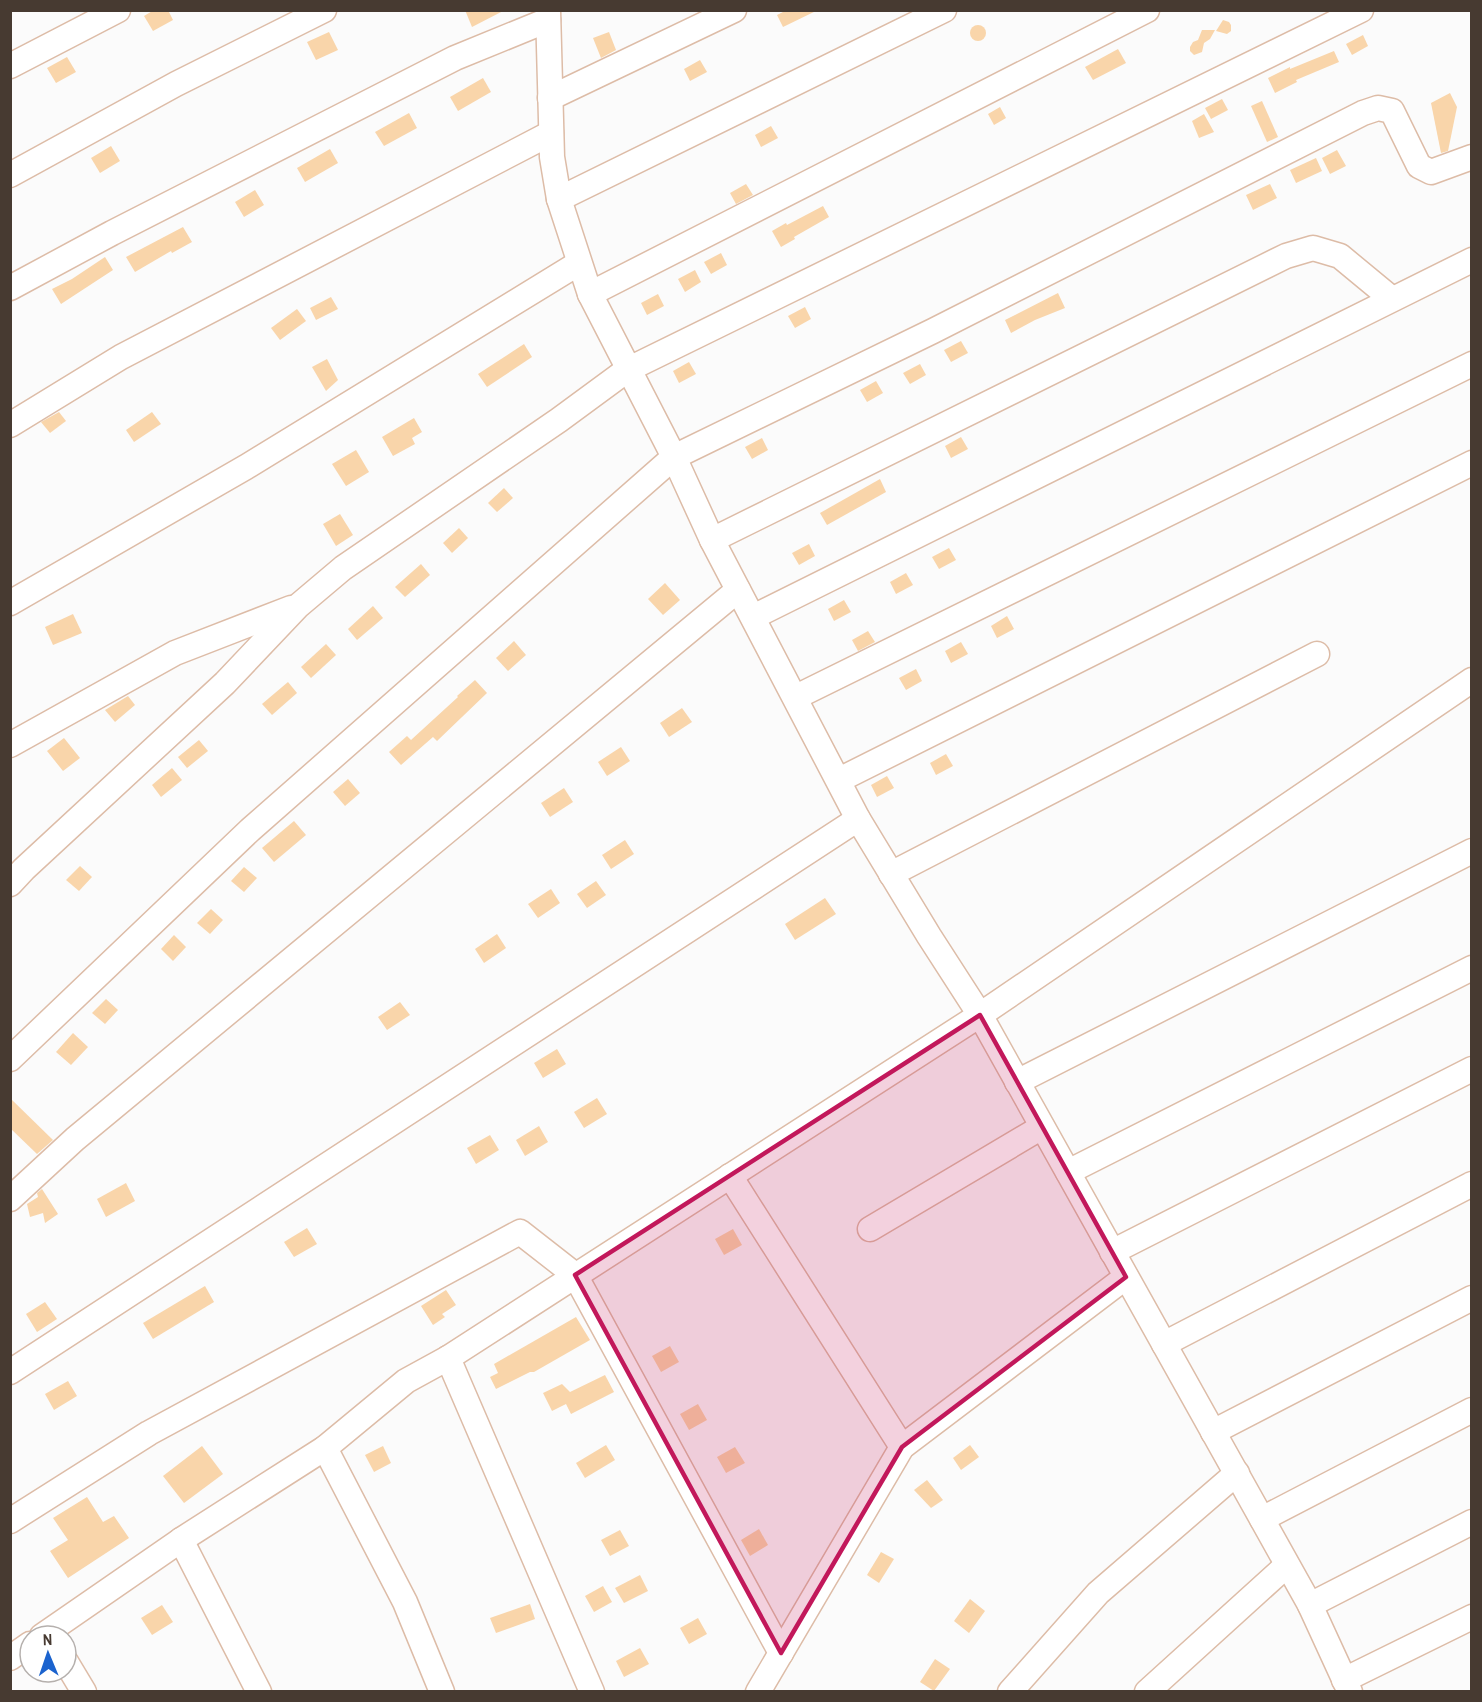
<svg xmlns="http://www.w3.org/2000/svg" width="1482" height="1702" font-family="'Archivo Narrow',sans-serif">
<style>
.building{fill:#f9d5aa}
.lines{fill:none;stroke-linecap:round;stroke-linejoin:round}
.minor-casing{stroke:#ddbca7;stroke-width:27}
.minor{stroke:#fff;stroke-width:24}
.marked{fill:#c2185b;fill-opacity:0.2;stroke:#c2185b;stroke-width:4.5;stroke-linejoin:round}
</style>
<rect width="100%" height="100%" fill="#fbfbfb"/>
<!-- building -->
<g class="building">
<path d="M 154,10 L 168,10 L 173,20 L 153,31 L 144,16 Z"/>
<path d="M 465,10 L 505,10 L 472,27 Z"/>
<path d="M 787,10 L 818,10 L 783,27 L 777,15 Z"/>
<path d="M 1223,20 L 1229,22 L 1231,25 L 1231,31 L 1227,34 L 1216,31 Z"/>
<circle cx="978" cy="33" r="8"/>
<path d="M 1202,30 L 1215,30 L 1210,39 L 1204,43 L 1202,52 L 1194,55 L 1190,51 L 1190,47 L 1193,42 L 1198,40 Z"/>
<path d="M 329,32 L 338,50 L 316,60 L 307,42 Z"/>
<path d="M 609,32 L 616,50 L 601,58 L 593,38 Z"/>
<path d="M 1363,35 L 1368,46 L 1352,55 L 1346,44 Z"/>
<path d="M 1118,49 L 1126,63 L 1093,80 L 1085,67 Z"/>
<path d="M 1334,51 L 1339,62 L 1296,80 L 1297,82 L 1275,93 L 1268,78 L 1290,67 L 1290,69 Z"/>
<path d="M 67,57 L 76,72 L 56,83 L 47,68 Z"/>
<path d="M 700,60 L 707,72 L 690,81 L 684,69 Z"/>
<path d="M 483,78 L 491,92 L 458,111 L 450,97 Z"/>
<path d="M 1450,93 L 1457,107 L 1448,151 L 1441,153 L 1431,103 Z"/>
<path d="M 1222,99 L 1228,110 L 1211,119 L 1205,108 Z"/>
<path d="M 1262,101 L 1278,137 L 1267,142 L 1251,106 Z"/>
<path d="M 1000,107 L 1006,118 L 994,125 L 988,114 Z"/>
<path d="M 409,113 L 417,128 L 384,146 L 375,132 Z"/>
<path d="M 1204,114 L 1214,132 L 1199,138 L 1192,121 Z"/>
<path d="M 771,126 L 778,138 L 761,147 L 755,135 Z"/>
<path d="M 111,146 L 120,161 L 100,173 L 91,158 Z"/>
<path d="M 330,149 L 338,163 L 305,182 L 297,168 Z"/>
<path d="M 1337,150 L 1346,166 L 1330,174 L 1322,158 Z"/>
<path d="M 1316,158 L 1322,171 L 1296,183 L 1290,170 Z"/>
<path d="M 746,184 L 753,195 L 736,204 L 730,193 Z"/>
<path d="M 1270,184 L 1277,198 L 1253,210 L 1246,195 Z"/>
<path d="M 255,190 L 264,205 L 244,217 L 235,202 Z"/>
<path d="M 823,206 L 829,217 L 794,237 L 795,239 L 781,247 L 772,231 L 786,223 L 787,225 Z"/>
<path d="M 183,227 L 192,242 L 172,253 L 171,251 L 135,272 L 126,257 Z"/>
<path d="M 721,253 L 727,265 L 711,274 L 704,262 Z"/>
<path d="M 105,257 L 113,270 L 61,304 L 52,289 L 72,279 Z"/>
<path d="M 695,270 L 701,282 L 685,292 L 678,279 Z"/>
<path d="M 1058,293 L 1065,308 L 1035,320 L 1011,333 L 1005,320 Z"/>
<path d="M 658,294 L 664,306 L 647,315 L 641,303 Z"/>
<path d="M 331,297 L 338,309 L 316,320 L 310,308 Z"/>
<path d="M 805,307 L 811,319 L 795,328 L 788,316 Z"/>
<path d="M 297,309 L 306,321 L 280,340 L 271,328 Z"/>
<path d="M 961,341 L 968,353 L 951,362 L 944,350 Z"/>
<path d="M 524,344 L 532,357 L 487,387 L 478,374 Z"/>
<path d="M 327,359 L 338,380 L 326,391 L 312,367 Z"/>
<path d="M 689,362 L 696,374 L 679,383 L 673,371 Z"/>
<path d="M 920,364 L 926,375 L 910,384 L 903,373 Z"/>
<path d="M 876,381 L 883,393 L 867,402 L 860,390 Z"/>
<path d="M 59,412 L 66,421 L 50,433 L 41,422 Z"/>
<path d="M 152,412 L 161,424 L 134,442 L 126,430 Z"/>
<path d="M 414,418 L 422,432 L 412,438 L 415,444 L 393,456 L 382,437 Z"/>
<path d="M 961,437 L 968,449 L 951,458 L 945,446 Z"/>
<path d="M 762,438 L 768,450 L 752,459 L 745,447 Z"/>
<path d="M 356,450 L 369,472 L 346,486 L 332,464 Z"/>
<path d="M 880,479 L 886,492 L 827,525 L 820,513 Z"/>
<path d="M 504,488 L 513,498 L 497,512 L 488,503 Z"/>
<path d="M 340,514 L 353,535 L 336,546 L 323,524 Z"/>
<path d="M 459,528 L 468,538 L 452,553 L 443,543 Z"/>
<path d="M 809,544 L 815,556 L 799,565 L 792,553 Z"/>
<path d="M 949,548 L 956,560 L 939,569 L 932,557 Z"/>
<path d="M 421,564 L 430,575 L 405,597 L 395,587 Z"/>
<path d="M 906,573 L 913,585 L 896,594 L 890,582 Z"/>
<path d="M 665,583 L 680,600 L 663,615 L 648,599 Z"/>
<path d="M 844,600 L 851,612 L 834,621 L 828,609 Z"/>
<path d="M 373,606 L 383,618 L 357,640 L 348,629 Z"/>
<path d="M 73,614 L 82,633 L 53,645 L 45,627 Z"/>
<path d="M 1007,616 L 1014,629 L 997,638 L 991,626 Z"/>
<path d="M 868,631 L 875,642 L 858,651 L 852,640 Z"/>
<path d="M 514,641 L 526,655 L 508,671 L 496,658 Z"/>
<path d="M 961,642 L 968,654 L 951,663 L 945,651 Z"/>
<path d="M 326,644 L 336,655 L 311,678 L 301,667 Z"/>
<path d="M 916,669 L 922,681 L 906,690 L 899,678 Z"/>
<path d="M 475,680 L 487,693 L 437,741 L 433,737 L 401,765 L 389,752 L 407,736 L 411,740 L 458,697 L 457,696 Z"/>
<path d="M 288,682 L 297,693 L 272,715 L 262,704 Z"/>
<path d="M 128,696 L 135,705 L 115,722 L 105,710 Z"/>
<path d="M 682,708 L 692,722 L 669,737 L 660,723 Z"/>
<path d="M 64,738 L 80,758 L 63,771 L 47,751 Z"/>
<path d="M 199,740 L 208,751 L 187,768 L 178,757 Z"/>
<path d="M 621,747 L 630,761 L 607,776 L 598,762 Z"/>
<path d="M 946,754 L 953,766 L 936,775 L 930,763 Z"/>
<path d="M 172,768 L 182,780 L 161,797 L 152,785 Z"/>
<path d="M 887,776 L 894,788 L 877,797 L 871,785 Z"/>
<path d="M 348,779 L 360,793 L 345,806 L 333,792 Z"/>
<path d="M 564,788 L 573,802 L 550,817 L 541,803 Z"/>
<path d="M 294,821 L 306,835 L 274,862 L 262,848 Z"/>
<path d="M 625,840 L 634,854 L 611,869 L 602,855 Z"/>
<path d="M 80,866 L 92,877 L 79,891 L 66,880 Z"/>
<path d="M 244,867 L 257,878 L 244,892 L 231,881 Z"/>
<path d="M 596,881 L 606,895 L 587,908 L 577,894 Z"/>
<path d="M 551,889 L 560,903 L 538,918 L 528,904 Z"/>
<path d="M 825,898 L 836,914 L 795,940 L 785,924 Z"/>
<path d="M 211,909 L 223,920 L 210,934 L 197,923 Z"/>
<path d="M 497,934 L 506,948 L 484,963 L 475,949 Z"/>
<path d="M 174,935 L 186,947 L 173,961 L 161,949 Z"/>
<path d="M 106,999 L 118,1010 L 105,1024 L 92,1013 Z"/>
<path d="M 400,1002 L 410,1015 L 387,1030 L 378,1017 Z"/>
<path d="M 73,1033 L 88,1047 L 71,1065 L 56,1052 Z"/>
<path d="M 557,1049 L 566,1064 L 543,1078 L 534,1063 Z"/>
<path d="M 10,1098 L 53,1140 L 37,1154 L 10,1128 Z"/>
<path d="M 597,1098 L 607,1114 L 584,1128 L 574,1112 Z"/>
<path d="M 539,1126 L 548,1142 L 525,1156 L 516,1140 Z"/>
<path d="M 490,1135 L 499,1150 L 476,1164 L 467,1148 Z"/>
<path d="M 126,1183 L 135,1201 L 106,1217 L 97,1199 Z"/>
<path d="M 42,1189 L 58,1214 L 45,1223 L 43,1213 L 30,1217 L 27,1204 L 38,1197 L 37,1193 Z"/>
<path d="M 307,1228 L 317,1244 L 294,1257 L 284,1242 Z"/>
<path d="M 733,1229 L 742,1245 L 724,1255 L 715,1239 Z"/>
<path d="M 205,1286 L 214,1302 L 153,1339 L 143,1323 Z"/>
<path d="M 446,1290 L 456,1305 L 442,1314 L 445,1317 L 433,1325 L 421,1306 Z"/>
<path d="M 45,1302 L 57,1319 L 37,1332 L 26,1314 Z"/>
<path d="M 576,1317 L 590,1340 L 534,1372 L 530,1372 L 496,1389 L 490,1377 L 498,1373 L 494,1364 Z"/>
<path d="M 670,1346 L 679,1362 L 661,1372 L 652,1356 Z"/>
<path d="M 605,1375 L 614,1392 L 571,1414 L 566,1404 L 552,1411 L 543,1393 L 562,1384 L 570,1392 Z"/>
<path d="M 68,1381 L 77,1396 L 54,1410 L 45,1394 Z"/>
<path d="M 698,1404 L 707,1420 L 689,1430 L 680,1414 Z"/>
<path d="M 606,1445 L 615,1460 L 585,1478 L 576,1463 Z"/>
<path d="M 970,1445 L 979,1457 L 961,1470 L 953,1458 Z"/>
<path d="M 202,1446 L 223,1474 L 184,1503 L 163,1476 Z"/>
<path d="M 383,1446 L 391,1463 L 374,1472 L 365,1455 Z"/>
<path d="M 735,1447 L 745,1463 L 726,1473 L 717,1457 Z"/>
<path d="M 927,1480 L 943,1500 L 931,1508 L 914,1490 Z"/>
<path d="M 87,1497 L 103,1522 L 114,1516 L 129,1538 L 68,1578 L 50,1551 L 68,1540 L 53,1518 Z"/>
<path d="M 759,1529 L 768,1545 L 750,1556 L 741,1540 Z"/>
<path d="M 620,1530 L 629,1546 L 610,1556 L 601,1540 Z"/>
<path d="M 881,1552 L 894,1559 L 879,1583 L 867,1575 Z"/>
<path d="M 640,1575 L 648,1591 L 624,1603 L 615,1588 Z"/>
<path d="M 603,1586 L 612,1602 L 594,1612 L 585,1596 Z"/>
<path d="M 970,1599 L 985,1611 L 969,1633 L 954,1621 Z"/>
<path d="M 530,1604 L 535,1619 L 496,1633 L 490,1618 Z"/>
<path d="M 162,1605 L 173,1622 L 152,1635 L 141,1618 Z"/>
<path d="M 698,1618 L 707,1634 L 689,1644 L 680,1628 Z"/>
<path d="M 640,1648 L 649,1664 L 624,1677 L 616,1661 Z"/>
<path d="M 935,1659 L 950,1669 L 934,1691 L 920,1682 Z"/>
</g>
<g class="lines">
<defs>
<g id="minor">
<path d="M 548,10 L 552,157 L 559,199 L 590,294 L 674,457 L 712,540 L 858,819 L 929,936 L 980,1015 L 1310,1605 L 1350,1692"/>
<path d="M 10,66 L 118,10"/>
<path d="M 550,98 L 734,10"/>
<path d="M 10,175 L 176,84 L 324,10"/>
<path d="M 559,199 L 944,10"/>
<path d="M 10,288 L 112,233 L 455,58 L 548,20"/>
<path d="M 590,294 L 1147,10"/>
<path d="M 10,425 L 121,357 L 551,133"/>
<path d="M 712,540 L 1286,256 L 1313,248 L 1340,256 L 1392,299"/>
<path d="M 10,603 L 246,467 L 579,263"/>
<path d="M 753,617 L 1472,260"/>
<path d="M 796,697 L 1472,364"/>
<path d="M 10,745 L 175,653 L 291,608"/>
<path d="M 839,780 L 1472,463"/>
<path d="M 891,874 L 1317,654"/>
<path d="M 10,884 L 24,869 L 225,683 L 298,606 L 343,568 L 559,420 L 627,370 L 1361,10"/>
<path d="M 10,1059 L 250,830 L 674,457 L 933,331 L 1363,113 L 1378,108 L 1392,111 L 1419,166 L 1431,172 L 1472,157"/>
<path d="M 1017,1082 L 1472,851"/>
<path d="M 1068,1172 L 1472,968"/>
<path d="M 730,1176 L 902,1447"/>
<path d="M 10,1199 L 75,1139 L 738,590"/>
<path d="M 870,1229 L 1042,1127"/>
<path d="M 1112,1252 L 1472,1069"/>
<path d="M 1164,1344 L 1472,1184"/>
<path d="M 448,1358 L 592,1692"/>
<path d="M 10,1372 L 858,819"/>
<path d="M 1213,1432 L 1472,1298"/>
<path d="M 325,1448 L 405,1602 L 442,1692"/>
<path d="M 1262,1519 L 1472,1410"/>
<path d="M 10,1521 L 149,1433 L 520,1232 L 575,1275 L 781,1653"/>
<path d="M 181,1540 L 259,1692"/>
<path d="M 1310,1605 L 1472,1522"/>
<path d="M 42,1636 L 181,1540 L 325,1448 L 406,1381 L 448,1358 L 980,1015 L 1472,680"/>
<path d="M 10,1658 L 30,1644"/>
<path d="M 66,1662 L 84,1692"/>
<path d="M 1344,1680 L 1472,1617"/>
<path d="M 758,1692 L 902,1447 L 1126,1277"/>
<path d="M 1010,1692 L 1098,1593 L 1237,1473"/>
<path d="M 1147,1692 L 1287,1565"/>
</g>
</defs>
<!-- minor casing -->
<use href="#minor" class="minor-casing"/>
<!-- minor -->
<use href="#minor" class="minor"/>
</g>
<!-- marked area -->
<path class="marked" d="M 980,1015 L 1126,1277 L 902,1447 L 781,1653 L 575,1275 Z"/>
<!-- border -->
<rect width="1482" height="1702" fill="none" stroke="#473a31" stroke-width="24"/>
<!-- north arrow -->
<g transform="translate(48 1654) rotate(358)"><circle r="28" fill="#ffffff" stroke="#b5b0ad" stroke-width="1.5"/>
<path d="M0-4.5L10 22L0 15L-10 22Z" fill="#1b63ce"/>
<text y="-9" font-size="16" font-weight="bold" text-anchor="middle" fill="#473a31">N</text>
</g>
</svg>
